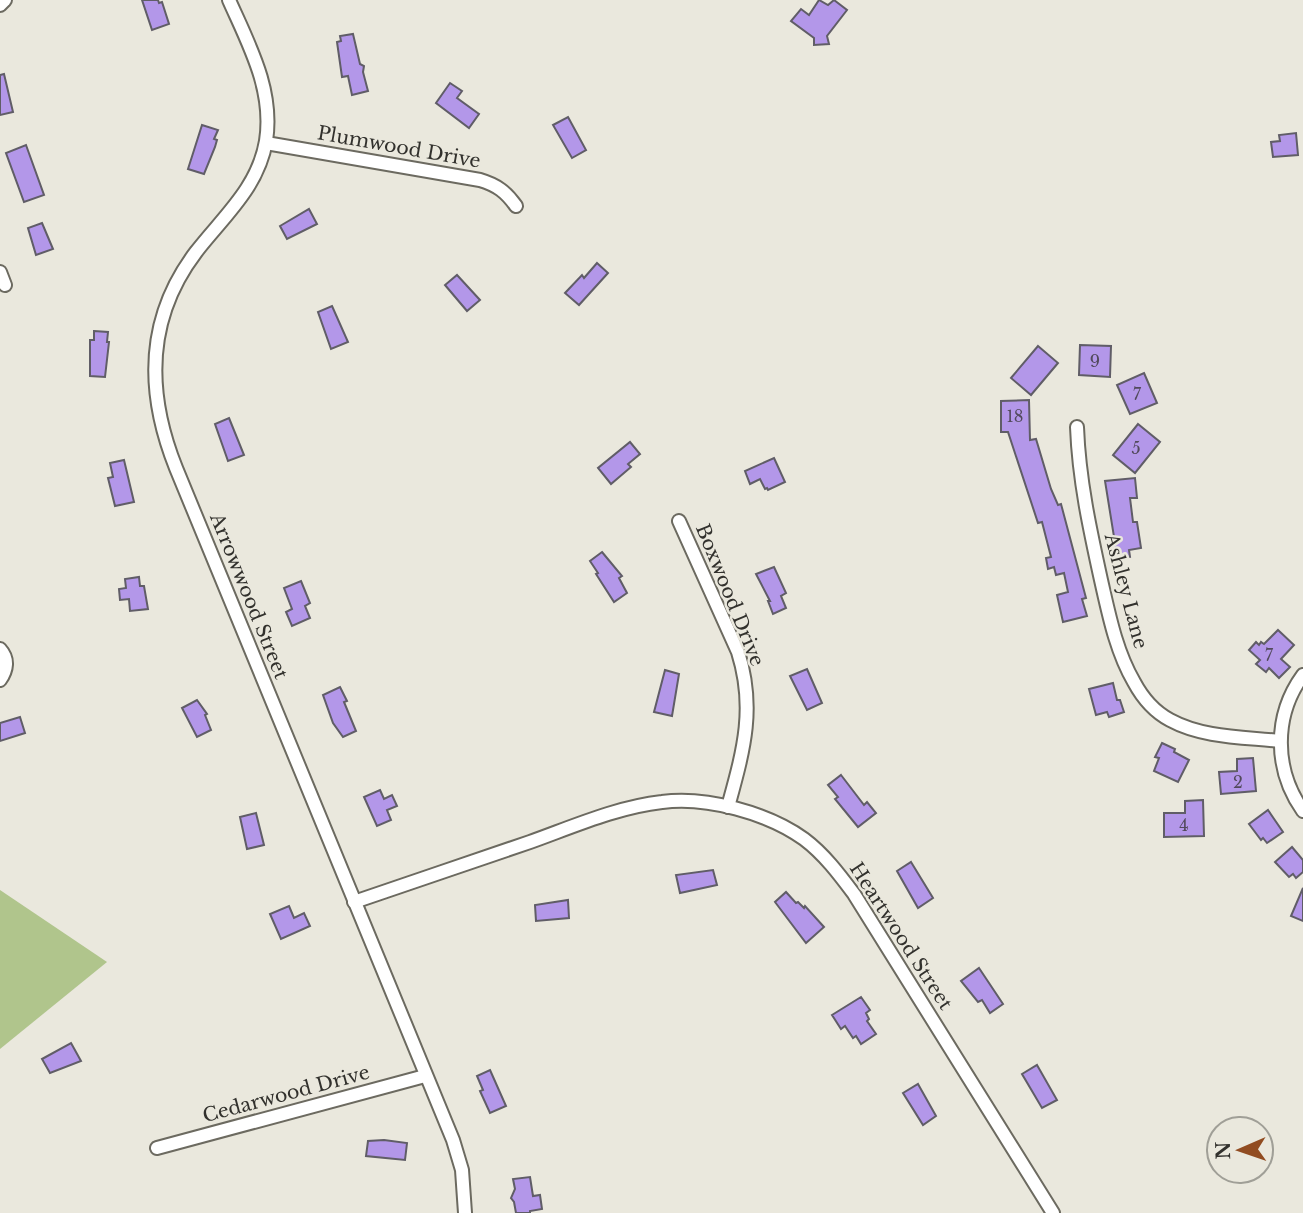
<svg xmlns="http://www.w3.org/2000/svg" width="1303" height="1213" font-family="'Libre Baskerville',serif">
<style>
.green{fill:#b0c58c}
.building{fill:#b397e9;stroke:#605d67;stroke-width:2}
.lines{fill:none;stroke-linecap:round;stroke-linejoin:round}
.minor-casing{stroke:#6c6a60;stroke-width:16}
.minor{stroke:#fff;stroke-width:12}
.labels{text-anchor:middle;dominant-baseline:central;stroke-width:5;stroke-linejoin:round;paint-order:stroke}
.number-label{font-size:16px;fill:#524a5c}
.street-label{font-size:19px;fill:#32312d;stroke:#eae8dd}
</style>
<rect width="100%" height="100%" fill="#eae8dd"/>
<!-- green -->
<path class="green" d="M 0,890 L 107,962 L 0,1049 Z"/>
<!-- building -->
<g class="building">
<path d="M 142,0 L 158,0 L 159,3 L 162,2 L 169,24 L 152,30 Z"/>
<path d="M 819,0 L 828,5 L 834,0 L 847,10 L 827,36 L 829,44 L 814,45 L 814,38 L 791,21 L 801,9 L 809,15 Z"/>
<path d="M 353,34 L 360,64 L 364,66 L 363,72 L 368,91 L 352,95 L 348,76 L 342,77 L 337,42 L 341,41 L 340,36 Z"/>
<path d="M 4,74 L 13,112 L 0,115 L 0,75 Z"/>
<path d="M 450,83 L 462,91 L 457,98 L 479,114 L 469,128 L 436,103 Z"/>
<path d="M 568,117 L 586,150 L 572,158 L 553,125 Z"/>
<path d="M 202,125 L 218,130 L 214,139 L 217,140 L 215,147 L 204,174 L 188,169 Z"/>
<path d="M 1296,133 L 1298,155 L 1273,157 L 1271,142 L 1280,141 L 1279,135 Z"/>
<path d="M 26,145 L 44,195 L 24,202 L 6,153 Z"/>
<path d="M 309,209 L 317,224 L 287,239 L 280,226 Z"/>
<path d="M 42,223 L 53,249 L 36,255 L 28,228 Z"/>
<path d="M 597,263 L 608,273 L 579,305 L 565,293 L 582,275 L 584,278 Z"/>
<path d="M 457,275 L 480,300 L 467,311 L 445,285 Z"/>
<path d="M 332,306 L 348,342 L 331,349 L 318,312 Z"/>
<path d="M 94,331 L 108,332 L 107,342 L 109,342 L 105,377 L 90,376 L 90,340 L 94,340 Z"/>
<path d="M 1080,345 L 1111,346 L 1110,377 L 1079,375 Z"/>
<path d="M 1038,346 L 1058,363 L 1031,395 L 1011,378 Z"/>
<path d="M 1144,373 L 1157,403 L 1130,414 L 1117,385 Z"/>
<path d="M 1029,400 L 1030,440 L 1036,439 L 1051,489 L 1058,505 L 1061,504 L 1086,598 L 1082,599 L 1087,616 L 1063,622 L 1057,595 L 1068,592 L 1064,573 L 1056,575 L 1054,567 L 1048,569 L 1046,558 L 1051,557 L 1042,522 L 1038,523 L 1008,432 L 1001,432 L 1001,401 Z"/>
<path d="M 229,418 L 244,455 L 228,461 L 215,424 Z"/>
<path d="M 1138,424 L 1160,442 L 1135,473 L 1113,455 Z"/>
<path d="M 630,442 L 640,454 L 628,464 L 631,467 L 611,484 L 598,468 Z"/>
<path d="M 774,458 L 785,482 L 768,490 L 767,488 L 765,489 L 760,479 L 750,484 L 745,471 Z"/>
<path d="M 124,460 L 134,502 L 115,506 L 108,478 L 113,477 L 110,463 Z"/>
<path d="M 1135,478 L 1137,498 L 1130,498 L 1133,522 L 1137,522 L 1141,548 L 1129,550 L 1130,557 L 1114,559 L 1112,543 L 1115,543 L 1105,481 Z"/>
<path d="M 602,552 L 622,576 L 619,578 L 627,593 L 614,602 L 596,574 L 598,573 L 590,561 Z"/>
<path d="M 774,567 L 786,593 L 781,596 L 786,608 L 773,614 L 768,601 L 770,601 L 756,574 Z"/>
<path d="M 139,577 L 140,586 L 144,586 L 148,609 L 130,611 L 129,599 L 120,600 L 119,589 L 126,588 L 125,579 Z"/>
<path d="M 301,581 L 310,603 L 305,606 L 310,618 L 292,626 L 286,612 L 292,609 L 284,588 Z"/>
<path d="M 1278,630 L 1294,645 L 1281,659 L 1290,667 L 1279,678 L 1269,668 L 1266,672 L 1256,664 L 1260,660 L 1249,650 L 1256,642 L 1259,645 L 1261,642 L 1264,644 Z"/>
<path d="M 807,669 L 822,703 L 807,710 L 790,676 Z"/>
<path d="M 665,670 L 679,674 L 672,716 L 654,712 Z"/>
<path d="M 1113,683 L 1117,700 L 1120,700 L 1124,712 L 1109,717 L 1107,712 L 1096,715 L 1089,689 Z"/>
<path d="M 340,687 L 347,701 L 344,702 L 356,731 L 343,737 L 333,723 L 323,695 Z"/>
<path d="M 197,700 L 207,714 L 205,715 L 211,730 L 197,737 L 182,708 Z"/>
<path d="M 20,717 L 25,733 L 0,741 L 0,723 Z"/>
<path d="M 1162,743 L 1175,749 L 1174,752 L 1189,760 L 1178,782 L 1154,771 L 1159,758 L 1155,757 Z"/>
<path d="M 1253,758 L 1256,791 L 1221,794 L 1219,772 L 1237,771 L 1237,759 Z"/>
<path d="M 841,775 L 864,805 L 867,802 L 876,813 L 858,827 L 835,799 L 838,797 L 828,785 Z"/>
<path d="M 380,790 L 384,799 L 392,795 L 397,806 L 387,810 L 391,820 L 377,826 L 364,797 Z"/>
<path d="M 1203,800 L 1204,836 L 1164,837 L 1164,813 L 1185,813 L 1185,801 Z"/>
<path d="M 1268,810 L 1283,832 L 1267,843 L 1263,838 L 1261,840 L 1249,824 Z"/>
<path d="M 256,813 L 264,845 L 247,849 L 240,817 Z"/>
<path d="M 1292,847 L 1303,860 L 1303,872 L 1296,878 L 1293,874 L 1289,877 L 1275,862 Z"/>
<path d="M 911,862 L 933,898 L 918,908 L 897,871 Z"/>
<path d="M 713,870 L 717,885 L 680,893 L 676,875 Z"/>
<path d="M 1303,888 L 1303,921 L 1291,916 Z"/>
<path d="M 786,892 L 796,903 L 798,902 L 804,908 L 805,906 L 824,927 L 806,943 L 775,902 Z"/>
<path d="M 568,900 L 569,918 L 536,921 L 535,905 Z"/>
<path d="M 289,906 L 294,918 L 304,913 L 310,926 L 281,939 L 270,914 Z"/>
<path d="M 979,968 L 1003,1004 L 990,1013 L 982,1000 L 978,1002 L 961,981 Z"/>
<path d="M 861,997 L 870,1010 L 866,1013 L 869,1019 L 867,1021 L 876,1034 L 861,1044 L 856,1036 L 853,1038 L 845,1026 L 841,1029 L 832,1015 Z"/>
<path d="M 71,1043 L 81,1061 L 50,1073 L 42,1059 Z"/>
<path d="M 1037,1065 L 1057,1100 L 1042,1108 L 1022,1074 Z"/>
<path d="M 490,1070 L 506,1106 L 490,1113 L 480,1091 L 483,1090 L 477,1076 Z"/>
<path d="M 918,1084 L 936,1116 L 923,1125 L 903,1093 Z"/>
<path d="M 384,1140 L 407,1143 L 405,1160 L 366,1156 L 368,1141 Z"/>
<path d="M 530,1177 L 533,1196 L 540,1195 L 542,1209 L 530,1211 L 530,1213 L 516,1213 L 514,1202 L 511,1198 L 515,1189 L 513,1179 Z"/>
</g>
<g class="lines">
<defs>
<g id="minor">
<path d="M 229,0 C 249,45 274,90 266,141 C 258,188 223,217 196,252 C 145,319 146,393 176,468 L 453,1140 L 462,1170 L 465,1213"/>
<path d="M 0,5 L 5,0"/>
<path d="M 266,143 L 480,180 C 497,185 506,192 516,206"/>
<path d="M 0,272 L 5,285"/>
<path d="M 1077,427 C 1079,480 1090,530 1101,580 C 1109,615 1116,651 1134,682 C 1142,697 1155,712 1170,720 C 1203,738 1244,737 1280,741"/>
<path d="M 679,521 L 738,652 C 756,709 743,752 728,807"/>
<path d="M 0,649 C 9,659 7,670 0,680"/>
<path d="M 1303,675 C 1273,716 1274,770 1303,811"/>
<path d="M 354,902 C 413,882 471,862 530,842 C 572,827 617,807 662,802 C 706,796 768,813 804,839 C 824,854 839,874 854,894 L 1053,1213"/>
<path d="M 157,1148 L 425,1076"/>
</g>
</defs>
<!-- minor casing -->
<use href="#minor" class="minor-casing"/>
<!-- minor -->
<use href="#minor" class="minor"/>
</g>
<g class="labels">
<!-- number labels -->
<g class="number-label">
<text x="1095" y="361">9</text>
<text x="1137" y="394">7</text>
<text x="1015" y="416">18</text>
<text x="1136" y="448">5</text>
<text x="1269" y="655">7</text>
<text x="1238" y="782">2</text>
<text x="1184" y="825">4</text>
</g>
<!-- street labels -->
<g class="street-label">
<text transform="translate(399 147) rotate(10)">Plumwood Drive</text>
<text transform="translate(1126 591) rotate(75)">Ashley Lane</text>
<text transform="translate(730 595) rotate(68)">Boxwood Drive</text>
<text transform="translate(249 596) rotate(68)">Arrowwood Street</text>
<text transform="translate(901 936) rotate(57)">Heartwood Street</text>
<text transform="translate(286 1094) rotate(-15)">Cedarwood Drive</text>
</g>
</g>
<!-- north arrow -->
<g transform="translate(1240 1150) rotate(268)"><circle r="33" fill="#eae8dd" stroke="#a09f97" stroke-width="2"/>
<path d="M0-5L12 26L0 18L-12 26Z" fill="#914c21"/>
<text y="-10" font-size="19" font-weight="bold" text-anchor="middle" fill="#32312d">N</text>
</g>
</svg>
